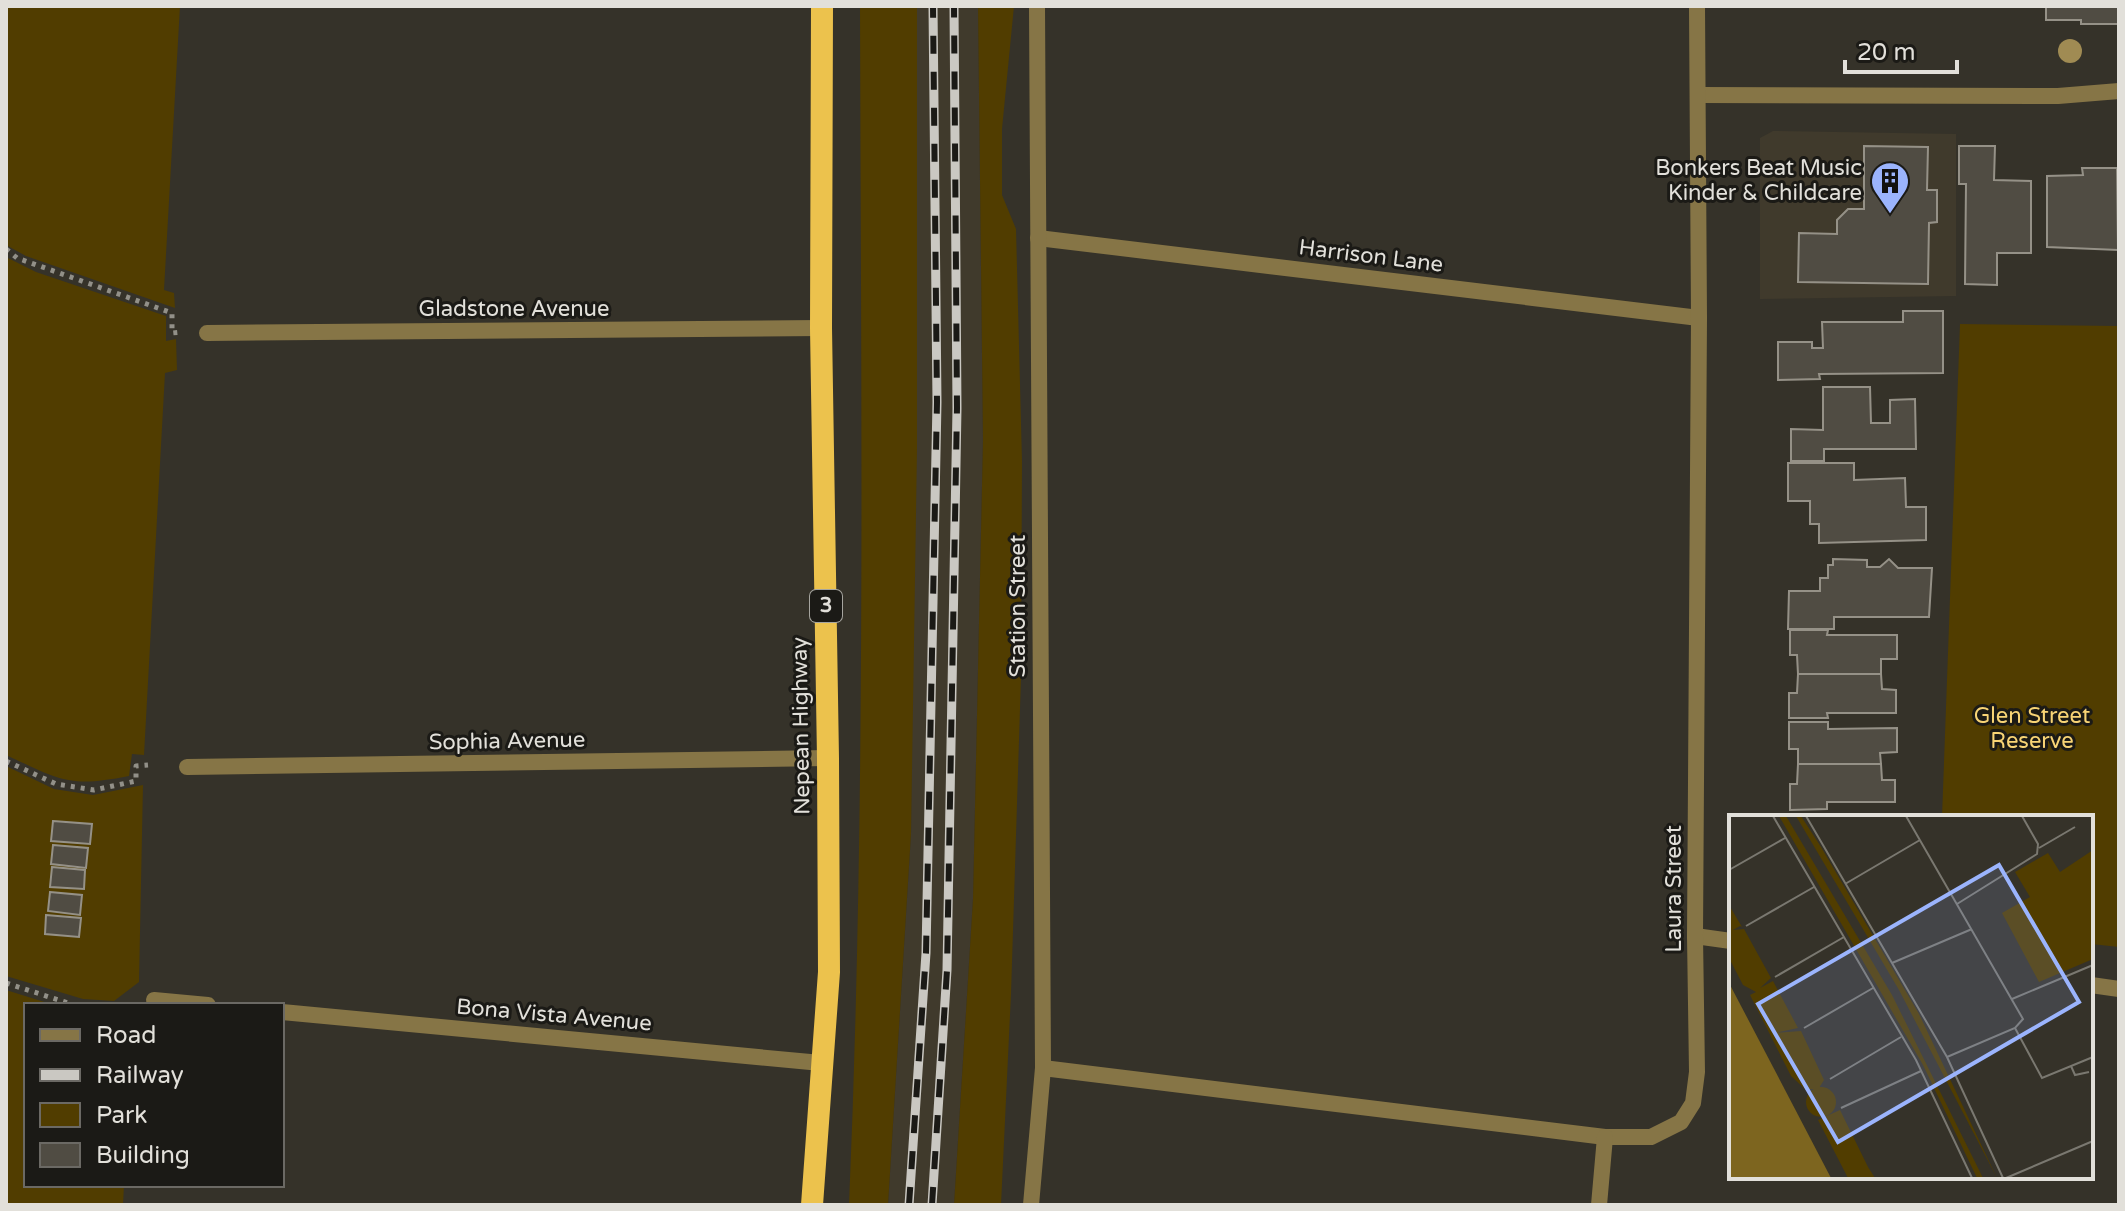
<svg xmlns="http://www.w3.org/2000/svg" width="2125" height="1211" font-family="'Varela Round',sans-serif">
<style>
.built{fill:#403a2c}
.green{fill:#513d00}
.building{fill:#504c43;stroke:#959187;stroke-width:2}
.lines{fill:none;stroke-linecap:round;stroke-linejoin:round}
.path{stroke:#929088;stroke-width:5;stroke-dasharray:4 6;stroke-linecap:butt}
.service{stroke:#867546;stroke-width:16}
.minor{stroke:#867546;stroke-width:16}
.tertiary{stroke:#867546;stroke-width:16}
.trunk{stroke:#ecc24d;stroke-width:22}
.rail-casing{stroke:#cac8c2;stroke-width:9}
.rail{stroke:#1b1a16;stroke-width:6;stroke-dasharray:18;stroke-linecap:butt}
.tree{fill:#a08b53}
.labels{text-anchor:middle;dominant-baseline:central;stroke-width:6;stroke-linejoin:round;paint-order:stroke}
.shield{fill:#1b1a16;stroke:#a6a59f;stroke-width:2}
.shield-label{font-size:20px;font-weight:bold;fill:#e2e0da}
.poi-label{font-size:22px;fill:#e2e0da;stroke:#1b1a16;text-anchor:end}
.street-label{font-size:22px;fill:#e2e0da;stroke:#1b1a16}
.park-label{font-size:22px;fill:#f8d475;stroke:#1b1a16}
.inset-road{fill:none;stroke:#7a7870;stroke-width:2}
.view{fill:#9bb4fd;fill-opacity:0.15;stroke:#9bb4fd;stroke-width:4}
.inset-edge{fill:none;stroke:#e2e0da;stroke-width:4}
</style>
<rect width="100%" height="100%" fill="#353229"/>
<!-- built -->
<g class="built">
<path d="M 917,6 L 978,6 L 983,440 L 973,899 L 954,1205 L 888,1205 L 911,834 Z"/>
<path d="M 1773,131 L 1956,134 L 1956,296 L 1760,299 L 1760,138 Z"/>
</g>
<!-- green -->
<g class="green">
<path d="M 6,6 L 180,6 L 164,290 L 174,293 L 175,308 L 26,256 L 6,245 Z"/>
<path d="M 860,6 L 917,6 L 917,449 L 911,834 L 888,1205 L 849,1205 C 866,806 861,406 860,6 Z"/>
<path d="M 978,6 L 1014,6 L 1002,129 L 1002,195 L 1016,229 L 1022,461 L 1021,677 L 1011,994 L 1001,1205 L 954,1205 L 973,899 L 983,440 Z"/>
<path d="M 6,257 L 36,272 L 166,316 L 166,341 L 176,339 L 177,370 L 165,373 L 144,755 L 132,754 L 129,776 C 69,788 60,780 6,755 Z"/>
<path d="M 1960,324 L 2119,326 L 2119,947 L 2091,944 L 2091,817 L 1942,817 Z"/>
<path d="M 6,766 L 54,789 L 93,795 L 143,785 L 139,982 L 114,1001 L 83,999 L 6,976 Z"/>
<path d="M 6,990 L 54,1005 L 26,1005 L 26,1185 L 124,1185 L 123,1205 L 6,1205 Z"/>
</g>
<!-- building -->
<g class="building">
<path d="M 2046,6 L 2119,6 L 2119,24 L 2081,24 L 2081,20 L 2046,20 Z"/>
<path d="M 1864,146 L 1928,147 L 1927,190 L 1937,190 L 1937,222 L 1929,223 L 1928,284 L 1798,282 L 1799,233 L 1837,234 L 1837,220 L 1848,209 L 1864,209 Z"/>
<path d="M 1959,146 L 1995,146 L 1994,180 L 2031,181 L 2031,253 L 1997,253 L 1997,285 L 1965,284 L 1966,184 L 1959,184 Z"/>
<path d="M 2082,168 L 2117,168 L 2118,250 L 2047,247 L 2047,176 L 2083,175 Z"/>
<path d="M 1903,311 L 1943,311 L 1943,373 L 1819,374 L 1820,379 L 1778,380 L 1778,342 L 1812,342 L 1812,348 L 1823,348 L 1822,322 L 1903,322 Z"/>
<path d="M 1823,387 L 1870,387 L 1871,423 L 1890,423 L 1890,400 L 1915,399 L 1916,449 L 1824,449 L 1824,461 L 1791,461 L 1791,429 L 1823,430 Z"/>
<path d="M 1788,463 L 1854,463 L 1854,480 L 1905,478 L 1906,507 L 1926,507 L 1926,540 L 1819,543 L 1819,524 L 1810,524 L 1810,501 L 1788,501 Z"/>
<path d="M 1833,559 L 1867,560 L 1867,567 L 1880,567 L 1889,559 L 1898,568 L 1932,568 L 1929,617 L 1834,617 L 1834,629 L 1788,629 L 1789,591 L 1820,591 L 1820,578 L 1828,578 L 1828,565 L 1833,565 Z"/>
<path d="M 1790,630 L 1828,630 L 1827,635 L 1897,635 L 1897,659 L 1881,659 L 1881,674 L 1798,674 L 1797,655 L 1790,655 Z"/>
<path d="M 1798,674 L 1881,674 L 1882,689 L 1896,690 L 1896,713 L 1827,713 L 1828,718 L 1789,718 L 1789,693 L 1797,693 Z"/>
<path d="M 1789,722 L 1828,722 L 1828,729 L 1897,728 L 1897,752 L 1880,753 L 1881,764 L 1798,764 L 1798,749 L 1789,749 Z"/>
<path d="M 1798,764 L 1881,764 L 1882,780 L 1895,780 L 1895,802 L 1827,802 L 1827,809 L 1790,810 L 1790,784 L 1797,784 Z"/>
<path d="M 53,821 L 92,824 L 90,844 L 51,841 Z"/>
<path d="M 53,845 L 88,848 L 86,868 L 51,864 Z"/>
<path d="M 52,867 L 85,870 L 84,889 L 50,887 Z"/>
<path d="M 50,892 L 82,895 L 80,915 L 48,911 Z"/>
<path d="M 46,915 L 81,918 L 79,937 L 45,934 Z"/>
</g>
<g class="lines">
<!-- path -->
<g class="path">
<path d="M 6,249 L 17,258 L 172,313 L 172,333 L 182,332"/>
<path d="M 6,761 L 56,784 L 94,790 L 136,781 L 136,766 L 148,765"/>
<path d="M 6,983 L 74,1005"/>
</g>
<!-- service -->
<path class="service" d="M 1038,238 L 1699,318"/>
<!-- minor -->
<g class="minor">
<path d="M 1698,95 L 2058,96 L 2119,91"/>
<path d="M 207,333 L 821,328"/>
<path d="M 187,767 L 828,758"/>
<path d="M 1695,936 L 1731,941"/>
<path d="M 2091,985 L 2119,989"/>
<path d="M 154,1000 L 208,1005"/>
<path d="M 282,1012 L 821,1063"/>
<path d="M 1043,1068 L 1605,1137 L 1651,1137 L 1681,1122 L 1693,1103 L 1697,1072 L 1695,936 L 1699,318 L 1697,6"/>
<path d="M 1599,1205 L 1605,1137"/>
</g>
<!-- tertiary -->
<path class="tertiary" d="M 1031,1205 L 1043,1068 L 1037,6"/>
<!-- trunk -->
<path class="trunk" d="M 812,1205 L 829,972 L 828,758 L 821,328 L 822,6"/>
<defs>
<g id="rail">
<path d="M 909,1205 L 926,953 L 937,402 L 933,6"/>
<path d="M 932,1205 L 947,970 L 957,408 L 954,6"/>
</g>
</defs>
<!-- rail casing -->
<use href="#rail" class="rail-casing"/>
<!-- rail -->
<use href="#rail" class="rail"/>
</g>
<!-- trees -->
<circle class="tree" cx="2070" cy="51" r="12"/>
<!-- icons -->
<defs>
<symbol id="building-pin" viewBox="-11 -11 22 30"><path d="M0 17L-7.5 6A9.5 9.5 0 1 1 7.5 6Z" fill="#9bb4fd" stroke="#1b1a16"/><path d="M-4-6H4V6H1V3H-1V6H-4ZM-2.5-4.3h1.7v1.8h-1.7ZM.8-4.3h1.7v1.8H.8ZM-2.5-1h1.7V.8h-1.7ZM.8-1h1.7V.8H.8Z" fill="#111"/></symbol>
</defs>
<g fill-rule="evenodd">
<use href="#building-pin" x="1868" y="159" width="44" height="60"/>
</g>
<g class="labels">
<!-- shield labels -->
<rect class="shield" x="810" y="590" width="32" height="32" rx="6"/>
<g class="shield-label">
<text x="826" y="606">3</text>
</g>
<!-- poi labels -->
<g class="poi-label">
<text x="1862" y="168">Bonkers Beat Music<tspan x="1862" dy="25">Kinder &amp; Childcare</tspan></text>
</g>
<!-- street labels -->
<g class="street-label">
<text transform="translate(1371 256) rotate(7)">Harrison Lane</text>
<text x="514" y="309">Gladstone Avenue</text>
<text transform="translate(1018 606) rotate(-90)">Station Street</text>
<text transform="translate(801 726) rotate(-91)">Nepean Highway</text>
<text transform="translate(507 741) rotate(-1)">Sophia Avenue</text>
<text transform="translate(1674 889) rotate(-90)">Laura Street</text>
<text transform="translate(554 1015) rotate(5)">Bona Vista Avenue</text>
</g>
<!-- park labels -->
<g class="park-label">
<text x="2032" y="716">Glen Street<tspan x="2032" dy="25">Reserve</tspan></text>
</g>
</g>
<!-- overview -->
<g transform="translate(1729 815)">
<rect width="364" height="364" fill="#353229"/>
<path d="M 50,1 L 57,1 L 163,180 L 254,363 L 248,363 L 194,250 ZM 67,1 L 72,1 L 92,32 L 190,199 L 268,363 L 170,175 ZM 364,35 L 364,144 L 310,167 L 273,98 L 301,82 L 286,57 L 319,38 L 331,57 ZM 0,90 L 13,112 L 11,111 L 4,115 L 15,114 L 42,163 L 31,173 L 44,166 L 69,213 L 46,218 L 72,216 L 95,265 L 90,273 L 77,275 L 62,261 L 21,180 L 27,177 L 14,170 L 0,143 ZM77 287a15 15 0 1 1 30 0a15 15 0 1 1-30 0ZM 111,295 L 139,352 L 146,363 L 119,363 L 89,305 Z" fill="#513d00"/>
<path d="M 0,168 L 43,250 L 102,363 L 0,363 Z" fill="#7d651f"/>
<path class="inset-road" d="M 44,1 L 187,245 L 243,363M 77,1 L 218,242 L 274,363M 177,1 L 294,204 L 286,213 L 218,242M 310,33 L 346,12M 0,55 L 56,23M 116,69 L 191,25M 228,89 L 308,39 L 309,29 L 293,1M 17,111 L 85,72M 163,148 L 243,114M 46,162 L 115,122M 283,184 L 364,150M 75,213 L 144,173M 286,213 L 313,263 L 364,242M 342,251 L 346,260 L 360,257M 101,264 L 172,222M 112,293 L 192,256M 277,363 L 364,326"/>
<path class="view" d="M 270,50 L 350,187 L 109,327 L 29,189 Z"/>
<rect width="364" height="364" class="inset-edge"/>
</g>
<!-- border -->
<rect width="2125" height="1211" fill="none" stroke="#e2e0da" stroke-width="16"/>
<!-- legend -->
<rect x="24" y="1003" width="260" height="184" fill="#1b1a16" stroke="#6b6964" stroke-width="2"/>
<rect x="40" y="1029" width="40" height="12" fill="#867546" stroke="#6b6964" stroke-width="2"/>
<text x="96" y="1043" font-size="24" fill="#e2e0da">Road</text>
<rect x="40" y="1069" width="40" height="12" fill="#cac8c2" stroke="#6b6964" stroke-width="2"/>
<text x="96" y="1083" font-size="24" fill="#e2e0da">Railway</text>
<rect x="40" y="1103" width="40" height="24" fill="#513d00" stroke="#6b6964" stroke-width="2"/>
<text x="96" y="1123" font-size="24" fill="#e2e0da">Park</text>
<rect x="40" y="1143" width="40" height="24" fill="#504c43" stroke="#6b6964" stroke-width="2"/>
<text x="96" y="1163" font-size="24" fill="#e2e0da">Building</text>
<!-- scale -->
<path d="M1845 60v12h112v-12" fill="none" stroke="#e2e0da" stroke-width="4"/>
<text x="1857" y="60" font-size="24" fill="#e2e0da" stroke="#1b1a16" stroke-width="6" paint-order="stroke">20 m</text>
</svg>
